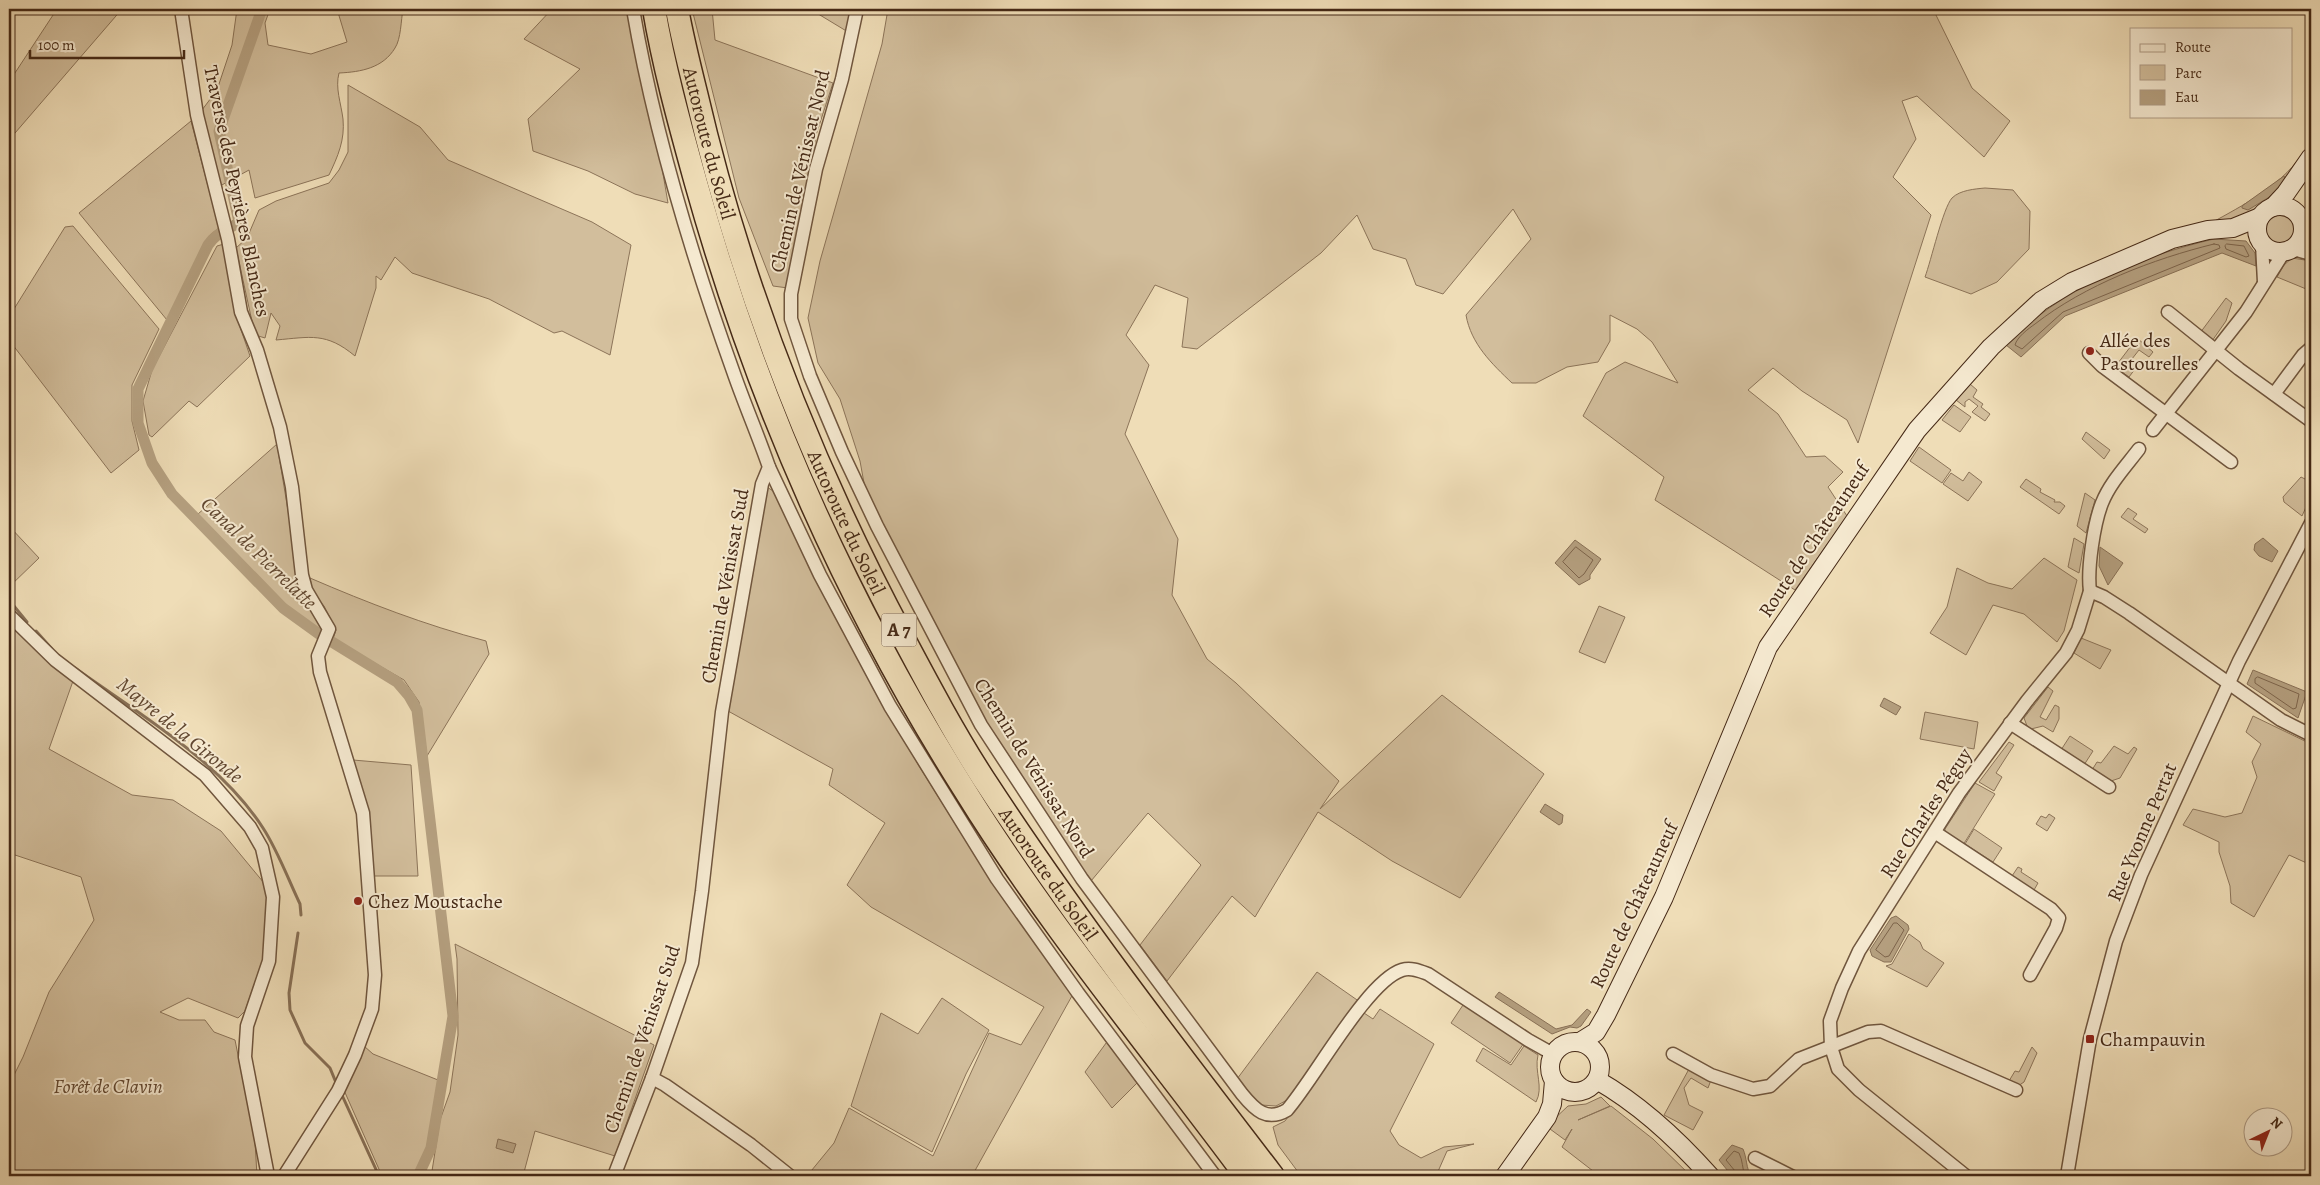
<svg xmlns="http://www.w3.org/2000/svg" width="2320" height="1185" font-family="Alegreya,serif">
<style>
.green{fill:#d2be9c;stroke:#8c7459}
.water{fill:#b5a080;stroke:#887056}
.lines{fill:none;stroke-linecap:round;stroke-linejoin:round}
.shore{stroke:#7d644b;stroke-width:1}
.stream{stroke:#887056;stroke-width:3}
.canal{stroke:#b5a080;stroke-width:11}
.street-casing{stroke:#70563e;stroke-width:15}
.secondary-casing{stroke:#452916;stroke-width:20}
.highway-casing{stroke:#452916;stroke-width:25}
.street{stroke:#f5e9d0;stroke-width:12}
.secondary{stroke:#f5e9d0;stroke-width:18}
.highway{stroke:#efddb7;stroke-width:22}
.poi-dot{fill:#8f2418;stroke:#f5e9d0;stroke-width:2}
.labels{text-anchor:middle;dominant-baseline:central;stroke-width:4;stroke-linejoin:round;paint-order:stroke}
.shield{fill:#f5e9d0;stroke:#7a634e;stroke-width:1}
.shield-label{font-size:19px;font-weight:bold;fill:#452916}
.street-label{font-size:20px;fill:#452916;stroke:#f5e9d0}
.poi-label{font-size:20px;fill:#452916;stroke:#f5e9d0;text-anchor:start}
.park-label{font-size:20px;font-style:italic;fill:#614731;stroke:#f5e9d0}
.water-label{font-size:21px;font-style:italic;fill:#614730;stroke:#f5e9d0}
</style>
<rect width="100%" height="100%" fill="#efddb7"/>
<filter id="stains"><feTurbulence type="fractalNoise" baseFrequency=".004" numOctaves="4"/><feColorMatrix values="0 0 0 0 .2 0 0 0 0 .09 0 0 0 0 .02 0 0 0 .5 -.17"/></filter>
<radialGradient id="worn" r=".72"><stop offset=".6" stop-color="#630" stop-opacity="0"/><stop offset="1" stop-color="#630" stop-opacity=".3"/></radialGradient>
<!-- green -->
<g class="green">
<path d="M 57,9 L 122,9 L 9,140 L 9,82 Z"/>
<path d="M 237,9 L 270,9 L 265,23 L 268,45 L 311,54 L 347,42 L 337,9 L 403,9 C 401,20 401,39 395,48 C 383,68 361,72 339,73 C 335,88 341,103 343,119 C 345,140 338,156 329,175 L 255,198 L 249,170 L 220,186 L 202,110 L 217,90 L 232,45 Z"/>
<path d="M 552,9 L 630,9 L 655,127 L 668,203 L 635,194 L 588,171 L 533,151 L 528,119 L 580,69 L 524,39 Z"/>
<path d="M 692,9 L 712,9 L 715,40 L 833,83 L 816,135 L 806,201 L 788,288 L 773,286 L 739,198 Z"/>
<path d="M 810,9 L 852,9 L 848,32 Z"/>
<path d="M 888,9 L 1933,9 L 1972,88 L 2010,121 L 1984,157 L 1917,96 L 1902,101 L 1916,139 L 1893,177 L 1931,215 L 1858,443 L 1847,420 L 1802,391 L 1773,368 L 1748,390 L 1778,414 L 1806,457 L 1825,456 L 1843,472 L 1828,487 L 1847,516 L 1795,590 L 1655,500 L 1664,477 L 1583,416 L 1606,373 L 1625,362 L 1678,383 L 1652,342 L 1637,329 L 1610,315 L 1610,341 L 1598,362 L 1567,367 L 1536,383 L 1512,383 C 1492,364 1471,344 1466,315 L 1531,239 L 1513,209 L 1443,294 L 1416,285 L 1406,259 L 1373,249 L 1357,215 L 1321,253 L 1197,349 L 1182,347 L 1188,298 L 1155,285 L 1126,335 L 1149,365 L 1125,434 L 1178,539 L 1172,595 L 1207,659 L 1236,683 L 1339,781 L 1320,809 L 1442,695 L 1544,774 L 1460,898 L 1392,861 L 1318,812 L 1255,917 L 1232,896 L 1167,981 L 1140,945 L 1201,865 L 1148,813 L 1091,881 L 984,723 L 866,494 L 860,461 L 840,399 L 818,363 L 808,318 L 820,261 L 882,44 Z"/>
<path d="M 348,85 L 420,127 L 448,160 L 592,222 L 631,245 L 610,355 L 562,331 L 554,333 L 489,299 L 412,273 L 395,257 L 381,280 L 376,276 L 376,288 L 355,356 C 326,332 311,337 276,340 L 280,326 L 271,313 L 265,338 L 255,335 L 236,248 L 247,238 L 259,210 L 276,201 L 329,183 L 339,170 L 348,152 Z"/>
<path d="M 191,121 L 219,228 L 210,235 L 167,320 L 79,213 Z"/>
<path d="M 2300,157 L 2303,159 L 2277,198 L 2264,204 L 2245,219 L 2211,223 C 2242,206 2280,186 2300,157 Z"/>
<path d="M 1985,188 L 2013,190 L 2030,211 L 2029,249 L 1997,282 L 1971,294 L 1925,277 C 1931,261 1943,208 1952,198 C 1960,190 1975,189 1985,188 Z"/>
<circle cx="2279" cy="229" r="17"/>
<path d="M 73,226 L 159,329 L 132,385 L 132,421 L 139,450 L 111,473 L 9,340 L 9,317 L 65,227 Z"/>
<path d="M 224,244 L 236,315 L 250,356 L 197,407 L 189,401 L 152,437 L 149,435 L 143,401 L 152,370 L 217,246 Z"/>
<path d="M 2292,258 L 2311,261 L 2311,291 L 2277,277 L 2284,265 Z"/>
<path d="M 2226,298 L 2232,303 L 2226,321 L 2212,341 L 2200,333 Z"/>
<path d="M 2137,338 L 2153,352 L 2149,357 L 2139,350 L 2128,364 L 2135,369 L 2129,377 L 2115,367 Z"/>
<path d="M 1970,384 L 1977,390 L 1973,397 L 1983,404 L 1981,407 L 1990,414 L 1985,421 L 1972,412 L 1978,406 L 1969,399 L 1965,402 L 1965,407 L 1956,400 Z"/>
<path d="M 1954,405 L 1971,417 L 1960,432 L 1942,420 Z"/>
<path d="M 2086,432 L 2110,450 L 2104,459 L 2082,439 Z"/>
<path d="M 277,444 L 297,565 L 296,586 L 323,627 L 319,631 L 279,600 L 198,514 Z"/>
<path d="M 1919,447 L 1951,470 L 1942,483 L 1910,461 Z"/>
<path d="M 1969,472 L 1982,482 L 1968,501 L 1943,484 L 1951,473 L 1963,481 Z"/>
<path d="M 2301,477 L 2311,482 L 2311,496 L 2302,516 L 2284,502 L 2283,497 Z"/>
<path d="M 2026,479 L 2041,489 L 2040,492 L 2055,500 L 2054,502 L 2060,502 L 2065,506 L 2059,514 L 2020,487 Z"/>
<path d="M 764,485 L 782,497 L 892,717 L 919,766 L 959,830 L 1073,994 L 972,1176 L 807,1176 L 834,1143 L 849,1108 L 933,1156 L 989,1033 L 1021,1045 L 1044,1007 L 871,907 L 847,885 L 885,823 L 829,785 L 833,769 L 728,711 Z"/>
<path d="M 2085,493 L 2095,500 L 2086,533 L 2077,526 Z"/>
<path d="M 2128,508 L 2137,514 L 2133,519 L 2148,529 L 2145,533 L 2121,517 Z"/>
<path d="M 9,526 L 39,558 L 9,587 Z"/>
<path d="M 2074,538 L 2084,544 L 2079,573 L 2068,567 Z"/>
<path d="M 2044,558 L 2077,580 L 2064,631 L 2057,642 L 2024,614 L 1993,605 L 1966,655 L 1930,633 L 1947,607 L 1957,568 L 1988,583 L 2012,589 Z"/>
<path d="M 310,578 C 368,603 425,625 486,641 L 489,654 L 427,756 L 419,702 L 404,680 L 333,639 L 336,630 L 324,606 L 313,593 Z"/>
<path d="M 1599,606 L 1625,617 L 1605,663 L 1579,652 Z"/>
<path d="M 9,623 L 73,681 L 49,749 L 132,795 L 173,800 L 221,831 L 264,883 L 269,911 L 264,956 L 245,1011 L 238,1018 L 188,998 L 160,1012 L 179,1020 L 205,1020 L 214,1032 L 235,1040 L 255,1141 L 257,1176 L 9,1176 L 9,1085 L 23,1057 L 49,992 L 94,920 L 81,877 L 9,853 Z"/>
<path d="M 2081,638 L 2111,650 L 2100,669 L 2074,653 Z"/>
<path d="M 2048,687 L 2053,691 L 2040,717 L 2046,720 L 2055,705 L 2059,707 L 2059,719 L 2053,732 L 2043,726 L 2031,729 L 2027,726 L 2024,718 Z"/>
<path d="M 1925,712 L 1978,722 L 1974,749 L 1920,739 Z"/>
<path d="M 2253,716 L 2311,744 L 2311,865 L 2289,855 L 2254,917 L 2231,903 L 2230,886 L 2219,852 L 2219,842 L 2183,825 L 2193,809 L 2225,817 L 2242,813 L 2257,777 L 2252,762 L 2261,744 L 2246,732 Z"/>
<path d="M 2070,736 L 2093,751 L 2084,765 L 2061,750 Z"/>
<path d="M 2009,742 L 2014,745 L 1996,773 L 2002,777 L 1994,791 L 1979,782 Z"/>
<path d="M 2114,746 L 2128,754 L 2134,747 L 2137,749 L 2120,778 L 2111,781 L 2092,770 L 2097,762 L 2101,763 Z"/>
<path d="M 353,760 L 411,765 L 418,876 L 374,876 L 368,815 Z"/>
<path d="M 1975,783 L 1995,794 L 1963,845 L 1945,832 L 1945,829 Z"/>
<path d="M 2049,814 L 2055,818 L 2047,831 L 2036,824 L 2041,816 L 2046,818 Z"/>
<path d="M 1974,829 L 2002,848 L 1993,862 L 1965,844 Z"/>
<path d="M 2018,867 L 2022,869 L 2021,872 L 2038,883 L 2034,890 L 2012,876 Z"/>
<path d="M 1909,934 L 1920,942 L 1923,949 L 1944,963 L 1927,987 L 1886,966 L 1892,964 Z"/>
<path d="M 455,944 L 654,1045 L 615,1156 L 535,1131 L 523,1176 L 444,1176 L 432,1171 L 440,1120 L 450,1092 L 458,1035 L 457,959 Z"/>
<path d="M 1317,972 L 1360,1002 L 1287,1100 L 1276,1106 L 1261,1105 L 1237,1079 Z"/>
<path d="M 942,998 L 989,1030 L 966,1074 L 932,1152 L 851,1106 L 881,1013 L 918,1034 Z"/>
<path d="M 1463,1005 L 1524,1043 L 1510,1063 L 1451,1023 Z"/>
<path d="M 1380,1009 L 1434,1044 L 1390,1131 L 1399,1145 L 1421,1158 L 1444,1147 L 1474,1144 L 1447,1151 L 1436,1176 L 1301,1176 L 1278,1145 L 1273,1127 L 1285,1121 L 1364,1013 L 1373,1019 Z"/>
<path d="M 1109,1039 L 1140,1080 L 1112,1108 L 1085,1072 Z"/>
<path d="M 364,1046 L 373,1054 L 438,1080 L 428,1147 L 414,1176 L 382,1176 L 343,1088 Z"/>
<path d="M 1524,1046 L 1538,1055 C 1534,1072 1544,1087 1536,1102 L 1476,1061 L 1483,1048 L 1511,1065 Z"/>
<path d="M 2032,1047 L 2037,1053 L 2024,1082 L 2018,1086 L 2009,1081 L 2015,1071 L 2019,1072 Z"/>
<path d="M 1689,1069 L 1711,1080 L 1708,1088 L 1691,1078 L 1684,1088 L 1689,1105 L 1703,1112 L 1693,1130 L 1664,1115 Z"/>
<path d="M 1601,1097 L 1610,1106 L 1578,1120 L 1611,1106 L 1653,1139 L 1691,1176 L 1609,1176 L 1593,1171 L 1562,1147 L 1572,1129 L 1565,1140 L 1550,1129 L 1552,1121 L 1568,1106 L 1586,1104 Z"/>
</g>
<!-- water -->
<g class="water">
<path d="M 2284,176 L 2286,180 L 2276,193 L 2248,210 L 2242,208 L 2242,206 Z"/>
<path d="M 2214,239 L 2246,241 L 2255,253 L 2256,266 L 2222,253 L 2065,316 L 2021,357 L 2006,345 C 2057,290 2141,256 2214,239 Z"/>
<path d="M 2263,538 L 2278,551 L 2272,562 L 2259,556 L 2254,550 L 2255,544 Z"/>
<path d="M 1575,540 L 1601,559 L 1590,575 L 1590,579 L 1579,585 L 1555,563 Z"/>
<path d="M 2100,547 L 2123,563 L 2108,585 L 2099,566 Z"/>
<path d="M 2253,670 L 2307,692 L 2298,718 L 2247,684 Z"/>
<path d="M 1884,698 L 1901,707 L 1896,715 L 1880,706 Z"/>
<path d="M 1545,804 L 1563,815 L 1562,823 L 1559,825 L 1540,812 Z"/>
<path d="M 1896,916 L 1908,925 L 1909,929 L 1891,962 L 1884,962 L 1872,956 L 1870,950 L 1891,918 Z"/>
<path d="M 1499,992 L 1556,1029 L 1572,1025 L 1587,1009 L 1591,1012 L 1581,1026 L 1577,1028 L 1570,1027 L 1552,1034 L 1495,997 Z"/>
<path d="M 498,1139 L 516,1144 L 513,1153 L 496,1148 Z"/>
<path d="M 1732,1145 L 1743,1149 C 1747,1158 1746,1168 1751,1176 L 1732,1176 L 1719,1160 Z"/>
</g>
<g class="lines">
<!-- shore -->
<g class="shore">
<path d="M 2214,244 L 2219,245 L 2220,248 L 2063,312 L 2022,349 L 2015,345 C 2017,337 2028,329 2035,324 C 2085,285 2153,259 2214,244 Z"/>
<path d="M 2227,244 L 2244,246 L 2249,256 L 2246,257 L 2226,249 L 2225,246 Z"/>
<path d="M 1576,547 L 1593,560 L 1584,574 L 1579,578 L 1563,562 Z"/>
<path d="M 2258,677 L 2299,694 L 2296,708 L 2293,709 L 2255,683 L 2255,679 Z"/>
<path d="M 1894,923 L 1897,923 L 1904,930 L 1889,956 L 1885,957 L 1876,950 Z"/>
<path d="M 1736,1176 L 1735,1171 L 1726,1160 L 1734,1151 L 1739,1153 C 1743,1161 1742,1168 1745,1176"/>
</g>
<!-- stream -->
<g class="stream">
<path d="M 9,600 L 27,622"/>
<path d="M 36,631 L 52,649"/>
<path d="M 75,668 C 139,714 220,761 263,828 C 278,851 288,879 300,904 L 301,915"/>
<path d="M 298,933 L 289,993 L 290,1010 L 305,1043 L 330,1068 L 337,1085"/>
<path d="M 341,1093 L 379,1176"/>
</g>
<!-- canal -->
<path class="canal" d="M 262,9 L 219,131 L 239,222 C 226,232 218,231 208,245 L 138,389 L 138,423 L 152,463 L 172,494 L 283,608 L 319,634 L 397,682 L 409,696 L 417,710 L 453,1016 L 431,1148 L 418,1176"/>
<defs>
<g id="street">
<path d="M 181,9 L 197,115 L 228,239 L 241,312 L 257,350 L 280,427 L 292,487 L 302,575 L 306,590 L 329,629 L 318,656 L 320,672 L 363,813 L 375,975 L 372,1009 L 355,1055 L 338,1091 L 284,1176"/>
<path d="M 857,9 L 842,79 L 816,169 L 791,294 L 791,319 L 810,376 L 842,452 L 877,526 L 981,725 L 1082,879 L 1242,1094 C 1255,1110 1267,1122 1287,1110 C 1315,1078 1367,981 1402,970 C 1411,967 1420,971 1428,974 L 1528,1040 L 1553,1054"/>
<path d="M 2303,230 L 2311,238"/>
<path d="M 2262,244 L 2264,282"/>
<path d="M 2293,249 L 2311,254"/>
<path d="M 2168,312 L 2239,369 L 2311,421"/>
<path d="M 2089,353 L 2102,366 L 2231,462"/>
<path d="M 2274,394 L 2303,355 L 2311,348"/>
<path d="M 2153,430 L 2246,312 L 2284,252"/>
<path d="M 769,467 L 820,575 L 890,706 L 997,879 L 1078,993 L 1215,1176"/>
<path d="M 2090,591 C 2087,569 2094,523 2102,503 C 2110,483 2126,466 2139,449"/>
<path d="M 9,615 L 55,660 L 205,775 L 250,827 L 262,848 L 273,897 L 269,961 L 247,1026 L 245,1057 L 268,1176"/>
<path d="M 2010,723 L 2109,787"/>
<path d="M 1936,833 L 2051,909 L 2059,918 L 2056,928 L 2030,975"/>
<path d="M 1673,1054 L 1711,1075 L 1753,1089 L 1770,1086 L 1799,1059 L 1868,1032 L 1881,1031 L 2016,1090"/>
<path d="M 652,1078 L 665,1085 L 751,1145 L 790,1176"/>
<path d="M 1755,1158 L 1791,1176"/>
<path d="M 614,1176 L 652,1078 L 692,963 L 702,891 L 722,712 L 762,484 L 769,467 C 758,435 744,403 733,371 C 691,254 654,132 633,9"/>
<path d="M 1966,1176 L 1859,1090 L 1838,1069 L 1831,1047 L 1830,1021 L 1842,988 L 1859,951 L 1959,793 L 2027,701 L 2066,653 L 2078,630 L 2090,591 L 2104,597 L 2129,613 L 2281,720 L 2311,735"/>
<path d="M 2067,1176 L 2090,1039 L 2116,941 L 2141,875 L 2239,661 L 2311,523"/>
</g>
<g id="secondary">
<circle cx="2280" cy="229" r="23"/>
<path d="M 2273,207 L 2286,193 L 2311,157"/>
<circle cx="1575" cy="1067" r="25"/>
<path d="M 1580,1042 L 1596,1032 L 1606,1015 L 1664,897 L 1768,647 L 1917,430 L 1991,347 L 2041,301 L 2072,282 L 2172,239 L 2208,230 L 2233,228 L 2260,217"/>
<path d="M 1597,1080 C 1639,1104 1678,1140 1710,1176"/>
<path d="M 1505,1176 L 1547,1117 L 1552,1104 L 1554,1081"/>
</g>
<g id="highway">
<path d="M 654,9 C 664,68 680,125 696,183 C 756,397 846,602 964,789 C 1048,925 1151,1048 1246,1176"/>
<path id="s1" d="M 677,9 C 682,37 689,65 696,93 C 740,283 812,467 904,639 C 929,686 954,733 983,778 C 1073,916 1173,1046 1273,1176"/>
</g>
</defs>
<!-- street casing -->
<use href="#street" class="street-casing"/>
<!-- secondary casing -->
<use href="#secondary" class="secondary-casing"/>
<!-- highway casing -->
<use href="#highway" class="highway-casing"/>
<!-- street -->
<use href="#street" class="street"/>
<!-- secondary -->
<use href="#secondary" class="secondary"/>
<!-- highway -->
<use href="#highway" class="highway"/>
</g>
<!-- markers -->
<g class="poi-dot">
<circle cx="2090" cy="351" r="5"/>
<circle cx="358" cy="901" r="5"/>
<rect x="2085" y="1034" width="10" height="10" rx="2.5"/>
</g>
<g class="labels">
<!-- shield labels -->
<rect class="shield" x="881.5" y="613.5" width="35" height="33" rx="4"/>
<g class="shield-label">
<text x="899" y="630">A 7</text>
</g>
<!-- street labels -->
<g class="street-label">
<text stroke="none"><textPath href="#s1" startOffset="138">Autoroute du Soleil</textPath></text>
<text transform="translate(800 171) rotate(-77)">Chemin de Vénissat Nord</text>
<text transform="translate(237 191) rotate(78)">Traverse des Peyrières Blanches</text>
<text stroke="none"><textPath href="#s1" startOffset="542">Autoroute du Soleil</textPath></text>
<text transform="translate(1814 540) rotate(-56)">Route de Châteauneuf</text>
<text transform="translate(725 586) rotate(-80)">Chemin de Vénissat Sud</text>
<text transform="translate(1034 768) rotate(58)">Chemin de Vénissat Nord</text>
<text transform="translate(1926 813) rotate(-57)">Rue Charles Péguy</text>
<text transform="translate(2142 832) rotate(-67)">Rue Yvonne Pertat</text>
<text stroke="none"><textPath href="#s1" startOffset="948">Autoroute du Soleil</textPath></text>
<text transform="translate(1634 905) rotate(-65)">Route de Châteauneuf</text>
<text transform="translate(642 1039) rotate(-71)">Chemin de Vénissat Sud</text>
</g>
<!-- poi labels -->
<g class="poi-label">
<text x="2100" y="340">Allée des<tspan x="2100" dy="23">Pastourelles</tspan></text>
<text x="368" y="901">Chez Moustache</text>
<text x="2100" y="1039">Champauvin</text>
</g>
<!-- park labels -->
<g class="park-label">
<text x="108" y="1086">Forêt de Clavin</text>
</g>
<!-- water labels -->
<g class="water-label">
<text transform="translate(259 553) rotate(44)">Canal de Pierrelatte</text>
<text transform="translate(180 730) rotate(39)">Mayre de la Gironde</text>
</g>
</g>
<!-- margin -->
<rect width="2320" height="1185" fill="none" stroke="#efddb7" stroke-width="30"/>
<rect x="10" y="10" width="2300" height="1165" fill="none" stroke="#452916" stroke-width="2.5"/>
<rect x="15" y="15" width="2290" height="1155" fill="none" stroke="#452916"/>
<!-- legend -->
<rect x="2130" y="28" width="162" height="90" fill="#f5e9d0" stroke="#af9c86"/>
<rect x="2140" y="44" width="25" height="8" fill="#f5e9d0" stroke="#af9c86"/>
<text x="2175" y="52" font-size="15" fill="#452916">Route</text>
<rect x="2140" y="65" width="25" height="15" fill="#d2be9c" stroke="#af9c86"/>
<text x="2175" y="78" font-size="15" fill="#452916">Parc</text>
<rect x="2140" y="90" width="25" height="15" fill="#b5a080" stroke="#af9c86"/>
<text x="2175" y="102" font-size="15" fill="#452916">Eau</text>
<!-- north arrow -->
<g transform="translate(2268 1132) rotate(43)"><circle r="24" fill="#f5e9d0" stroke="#af9c86"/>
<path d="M0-4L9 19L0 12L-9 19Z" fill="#8f2418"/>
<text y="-8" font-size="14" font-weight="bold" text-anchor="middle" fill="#452916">N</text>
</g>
<!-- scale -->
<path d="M30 50v8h154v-8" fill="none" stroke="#452916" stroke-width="2.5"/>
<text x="38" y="50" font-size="15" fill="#452916" stroke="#f5e9d0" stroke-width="4" paint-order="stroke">100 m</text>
<rect width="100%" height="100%" filter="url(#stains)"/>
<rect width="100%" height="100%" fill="url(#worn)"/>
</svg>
